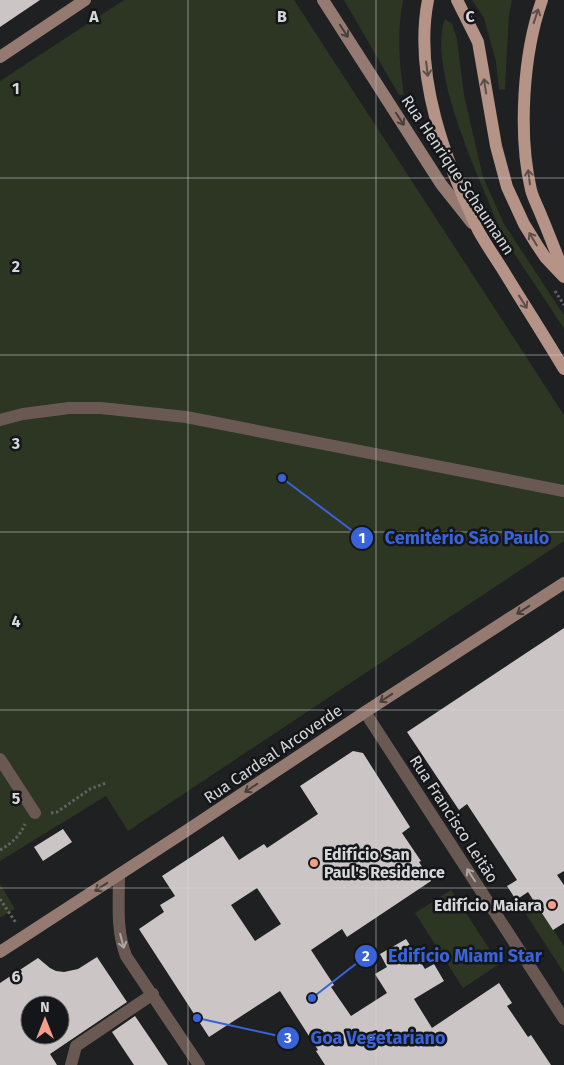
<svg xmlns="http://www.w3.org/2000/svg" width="564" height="1065" font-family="'Fira Sans',sans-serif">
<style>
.green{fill:#2c3622}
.building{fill:#cbc6c5;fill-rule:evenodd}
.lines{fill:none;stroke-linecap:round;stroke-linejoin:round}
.path{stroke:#606264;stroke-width:3;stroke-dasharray:2.5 2.5;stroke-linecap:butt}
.lane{stroke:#6a5953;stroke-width:12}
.street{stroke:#6a5953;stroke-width:12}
.secondary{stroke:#947a71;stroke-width:12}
.primary{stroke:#b59387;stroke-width:12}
.oneway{stroke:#5d4e4a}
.oneway2{stroke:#483e3c}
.oneway3{stroke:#aba5a3}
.grid{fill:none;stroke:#d6d7d9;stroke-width:1;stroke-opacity:0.55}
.poi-dot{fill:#f49e8a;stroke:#151619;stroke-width:2}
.labels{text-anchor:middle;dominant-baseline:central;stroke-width:5;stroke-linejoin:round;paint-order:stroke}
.street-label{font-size:16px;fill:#d6d7d9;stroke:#151619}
.poi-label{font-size:16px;font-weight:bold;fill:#d6d7d9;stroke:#151619;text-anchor:start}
.grid-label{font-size:16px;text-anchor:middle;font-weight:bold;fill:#d6d7d9;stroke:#151619;stroke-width:5;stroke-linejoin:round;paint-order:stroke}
.leader{fill:none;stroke:#3963d8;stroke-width:2}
.callout-dot{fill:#3963d8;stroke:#151619;stroke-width:2}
.mark-label{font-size:15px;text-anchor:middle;font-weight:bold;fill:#fff}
.callout-label{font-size:18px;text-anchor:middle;font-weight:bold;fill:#3963d8;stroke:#151619;stroke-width:5;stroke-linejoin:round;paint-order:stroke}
</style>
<rect width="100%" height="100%" fill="#1e2022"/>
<!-- green -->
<g class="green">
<path d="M 124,0 L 294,0 L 564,415 L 564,541 L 128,831 L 106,796 L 0,861 L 0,81 Z"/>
<path d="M 344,0 L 403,0 C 397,31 399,64 404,95 L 399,95 Z"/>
<path d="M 472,0 L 512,0 L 509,15 L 505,89 L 499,90 L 496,62 L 484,18 Z"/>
<path d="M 445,19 L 452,24 L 457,39 L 464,95 L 483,177 L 504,224 L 564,315 L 564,329 C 544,297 521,266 502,233 C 495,220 490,204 484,191 C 467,150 429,61 445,19 Z"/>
<path d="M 0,884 L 15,909 L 0,918 Z"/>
<path d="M 451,890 L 499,964 L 463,988 L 415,913 Z"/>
<path d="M 532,897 L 564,946 L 564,973 L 520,905 Z"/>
</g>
<!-- building -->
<g class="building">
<path d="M 0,0 L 40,0 L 0,27 Z"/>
<path d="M 564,628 L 564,871 L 557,875 L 564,885 L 564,923 L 553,930 L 528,892 L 516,900 L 507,886 L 517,880 L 467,804 L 459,810 L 407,732 Z"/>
<path d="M 353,751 L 363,753 L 410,827 L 402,833 L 421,861 L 419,862 L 431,881 L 347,937 L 342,929 L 311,950 L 334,985 L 331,987 L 351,1016 L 387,993 L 375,974 L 387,967 L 380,954 L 406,939 L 425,969 L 434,964 L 444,981 L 414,999 L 432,1028 L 499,983 L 512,1003 L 507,1006 L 528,1037 L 531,1035 L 551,1065 L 325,1065 L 316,1051 L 318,1050 L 280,991 L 209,1037 L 139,929 L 164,912 L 160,905 L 175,896 L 162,876 L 223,836 L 239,860 L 264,844 L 267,848 L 318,814 L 300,786 ZM 257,888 L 281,924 L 255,941 L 231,905 Z"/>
<path d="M 63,829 L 72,842 L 43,861 L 34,847 Z"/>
<path d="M 97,957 L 127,1002 L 50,1054 L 57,1065 L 0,1065 L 0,983 L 38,958 L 50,968 L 56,971 L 64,972 L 78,969 ZM 30,1005 L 60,1005 L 60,1035 L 30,1035 Z"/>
<path d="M 135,1016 L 154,1044 L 168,1065 L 134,1065 L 112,1032 Z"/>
</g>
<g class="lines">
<!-- path -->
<g class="path">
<path d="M 555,291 L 564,305"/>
<path d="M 51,813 L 57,812 L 90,789 L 106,783"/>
<path d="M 0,850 C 12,843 19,837 25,824"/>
<path d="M 0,899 L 16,923"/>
</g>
<!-- lane -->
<g class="lane">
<path d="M 0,420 L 23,414 L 69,408 L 101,408 L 186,417 L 564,491"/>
<path d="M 0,759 L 35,813"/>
</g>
<!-- street -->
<g class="street">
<path d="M 365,712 L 564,1019"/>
<path d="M 119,875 C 119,902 116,930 126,956 L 199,1065"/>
<path d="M 71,1065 L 76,1046 L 153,994"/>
</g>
<!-- secondary -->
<g class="secondary">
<path d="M 323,0 L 441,184 L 472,223"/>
<path d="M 0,57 L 85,0"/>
<path d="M 0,952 L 189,829 L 365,712 L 564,583"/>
</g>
<!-- primary -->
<g class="primary">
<path d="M 428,0 C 413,76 446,162 478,230 C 486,245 497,260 506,275 C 525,306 545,337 564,369"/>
<path d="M 457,0 L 478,42 L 496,146 L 507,187 L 524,224 L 537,245 L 545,257 L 564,277"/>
<path d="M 542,0 C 523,54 518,134 531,190 C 533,198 538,207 541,215 C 549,234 556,253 564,272"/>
</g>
</g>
<!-- one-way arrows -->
<defs><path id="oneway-shaft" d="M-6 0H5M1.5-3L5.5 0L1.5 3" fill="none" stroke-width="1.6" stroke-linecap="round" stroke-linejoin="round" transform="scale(1.25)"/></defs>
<g class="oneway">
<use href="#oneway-shaft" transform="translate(536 16) rotate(-72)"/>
<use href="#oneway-shaft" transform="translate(427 69) rotate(83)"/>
<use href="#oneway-shaft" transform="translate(485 86) rotate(-99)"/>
<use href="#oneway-shaft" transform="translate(529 177) rotate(-97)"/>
<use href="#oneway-shaft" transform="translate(533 239) rotate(-121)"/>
<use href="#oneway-shaft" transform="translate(523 302) rotate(58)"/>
</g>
<g class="oneway2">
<use href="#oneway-shaft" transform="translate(344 31) rotate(57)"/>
<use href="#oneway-shaft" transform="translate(400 119) rotate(57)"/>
<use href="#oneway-shaft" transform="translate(523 610) rotate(147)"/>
<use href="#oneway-shaft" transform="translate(386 698) rotate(147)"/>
<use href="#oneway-shaft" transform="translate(251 788) rotate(146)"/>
<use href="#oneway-shaft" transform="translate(101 887) rotate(147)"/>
</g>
<g class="oneway3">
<use href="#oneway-shaft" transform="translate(471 875) rotate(-123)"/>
<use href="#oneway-shaft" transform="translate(122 941) rotate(75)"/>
</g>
<!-- grid -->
<path class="grid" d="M 188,0 L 188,1065M 376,0 L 376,1065M 0,178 L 564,178M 0,355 L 564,355M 0,532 L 564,532M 0,710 L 564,710M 0,888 L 564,888"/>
<!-- markers -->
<g class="poi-dot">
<circle cx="314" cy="863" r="5"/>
<circle cx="552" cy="905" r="5"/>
</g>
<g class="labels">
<!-- street labels -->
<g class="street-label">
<text transform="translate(458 175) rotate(56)">Rua Henrique Schaumann</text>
<text transform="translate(273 754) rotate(-34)">Rua Cardeal Arcoverde</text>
<text transform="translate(454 819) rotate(57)">Rua Francisco Leitão</text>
</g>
<!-- poi labels -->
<g class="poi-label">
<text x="324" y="854">Edifício San<tspan x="324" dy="18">Paul's Residence</tspan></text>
<text x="542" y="905" text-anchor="end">Edifício Maiara</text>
</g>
</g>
<g class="grid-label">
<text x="94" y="22">A</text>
<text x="282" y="22">B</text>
<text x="470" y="22">C</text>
<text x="16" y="94">1</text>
<text x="16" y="272">2</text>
<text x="16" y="449">3</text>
<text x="16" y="627">4</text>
<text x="16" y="804">5</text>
<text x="16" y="982">6</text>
</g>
<!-- callouts -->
<path class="leader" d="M282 478L362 538M312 998L366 956M197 1018L288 1038"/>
<g class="callout-dot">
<circle cx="282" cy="478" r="5"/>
<circle cx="312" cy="998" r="5"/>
<circle cx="197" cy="1018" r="5"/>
<circle cx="362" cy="538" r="12"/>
<circle cx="366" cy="956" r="12"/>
<circle cx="288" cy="1038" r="12"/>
</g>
<g class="mark-label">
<text x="362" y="543">1</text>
<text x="366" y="961">2</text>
<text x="288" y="1043">3</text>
</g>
<g class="callout-label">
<text x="467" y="544">Cemitério São Paulo</text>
<text x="465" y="962">Edifício Miami Star</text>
<text x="378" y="1044">Goa Vegetariano</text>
</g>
<!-- north arrow -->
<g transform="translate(45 1020)"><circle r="24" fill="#151619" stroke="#626366"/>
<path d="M0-4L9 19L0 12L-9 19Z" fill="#f49e8a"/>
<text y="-8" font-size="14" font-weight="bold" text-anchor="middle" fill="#d6d7d9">N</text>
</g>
</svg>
